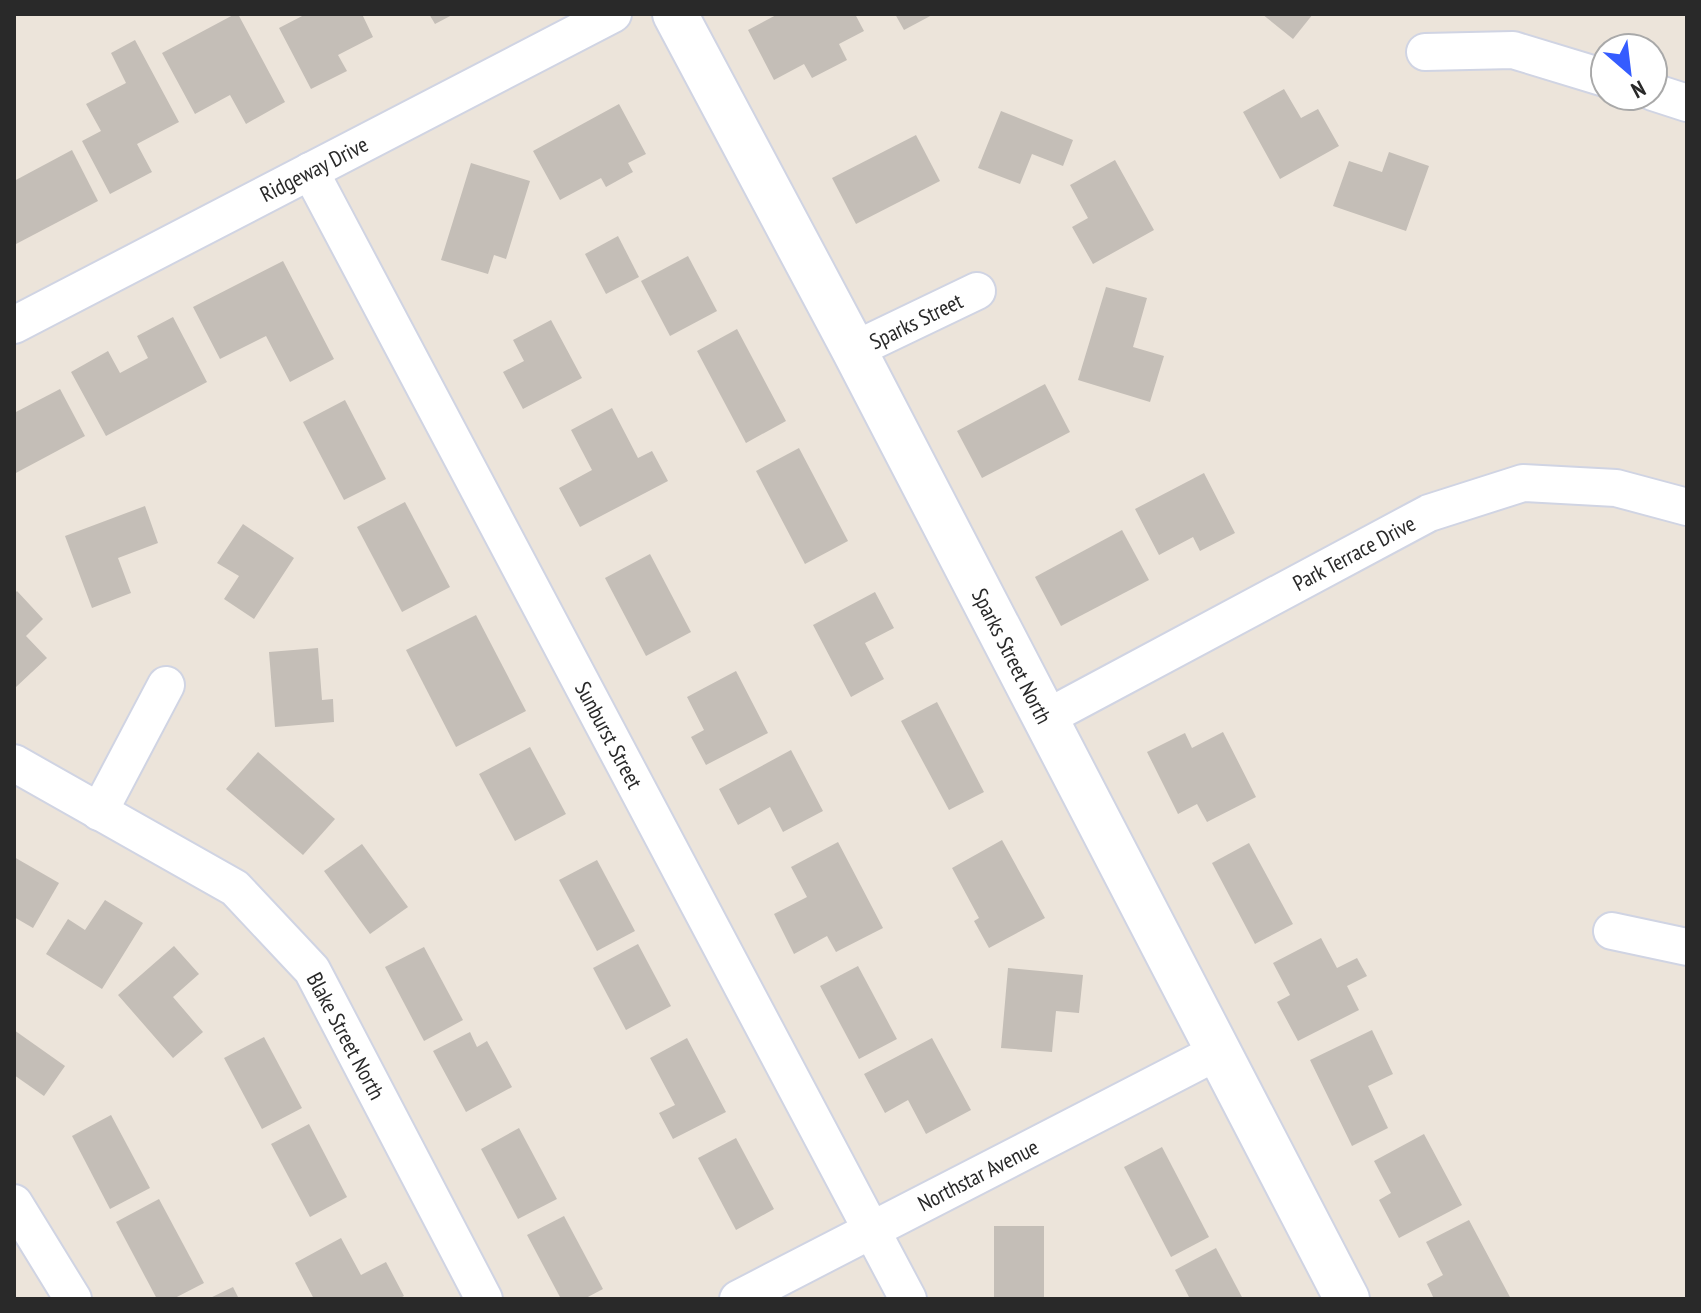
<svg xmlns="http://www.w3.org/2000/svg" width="1701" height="1313" font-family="'PT Sans Narrow',sans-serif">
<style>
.building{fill:#c4beb7}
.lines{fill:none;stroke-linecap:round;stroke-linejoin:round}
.minor-casing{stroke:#d0d4e3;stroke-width:40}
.tertiary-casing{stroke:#d0d4e3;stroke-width:48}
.minor{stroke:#fff;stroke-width:36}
.tertiary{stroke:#fff;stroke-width:44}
.labels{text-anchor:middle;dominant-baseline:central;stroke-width:7;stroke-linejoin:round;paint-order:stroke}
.street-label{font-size:22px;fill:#292929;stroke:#fff}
</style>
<rect width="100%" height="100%" fill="#ece4da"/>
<!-- building -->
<g class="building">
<path d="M 235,14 L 238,14 L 285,102 L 246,124 L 230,95 L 195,114 L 162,53 Z"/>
<path d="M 306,14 L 362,14 L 373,37 L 338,55 L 347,71 L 311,89 L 279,28 Z"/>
<path d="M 429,14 L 454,14 L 435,24 Z"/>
<path d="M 778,14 L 855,14 L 864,31 L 839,44 L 847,60 L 812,78 L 804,64 L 774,80 L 748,30 Z"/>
<path d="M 895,14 L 934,14 L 904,30 Z"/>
<path d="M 1262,14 L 1313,14 L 1293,39 Z"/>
<path d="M 135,40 L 179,122 L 137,144 L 152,172 L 110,194 L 82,141 L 101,131 L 86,104 L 126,83 L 111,53 Z"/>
<path d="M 1284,89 L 1301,118 L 1318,109 L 1339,146 L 1280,179 L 1243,112 Z"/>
<path d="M 619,104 L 646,154 L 628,163 L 633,172 L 606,187 L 601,178 L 560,200 L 533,151 Z"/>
<path d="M 1001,111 L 1073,140 L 1063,166 L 1032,154 L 1020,184 L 978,168 Z"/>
<path d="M 916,135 L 940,181 L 856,224 L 832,178 Z"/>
<path d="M 72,150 L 98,201 L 16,244 L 14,240 L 14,181 Z"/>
<path d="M 1389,152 L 1429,166 L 1406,231 L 1333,206 L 1349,161 L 1382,172 Z"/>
<path d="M 1115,160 L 1154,230 L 1093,264 L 1072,227 L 1088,218 L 1070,185 Z"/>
<path d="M 471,163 L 530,181 L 506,259 L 494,255 L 488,274 L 441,260 Z"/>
<path d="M 618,236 L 639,277 L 606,294 L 585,254 Z"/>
<path d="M 688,256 L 717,311 L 670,336 L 641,281 Z"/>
<path d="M 283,261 L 334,359 L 290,382 L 266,336 L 220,359 L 193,307 Z"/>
<path d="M 1106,287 L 1147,298 L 1133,347 L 1164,356 L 1150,402 L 1078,380 Z"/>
<path d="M 173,317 L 207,382 L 106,436 L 71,372 L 108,351 L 120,373 L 148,358 L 137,336 Z"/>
<path d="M 551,320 L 582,378 L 523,409 L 503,372 L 524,361 L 513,340 Z"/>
<path d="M 737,329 L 786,421 L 746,443 L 697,351 Z"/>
<path d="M 1045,384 L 1070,432 L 982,478 L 957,431 Z"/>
<path d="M 60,389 L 85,436 L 14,474 L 14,413 Z"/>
<path d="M 345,400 L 386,479 L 344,500 L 303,422 Z"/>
<path d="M 612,408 L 638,458 L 652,451 L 668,481 L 580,527 L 559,488 L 592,470 L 571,430 Z"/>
<path d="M 799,448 L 848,541 L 805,564 L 756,471 Z"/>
<path d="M 1204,473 L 1235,533 L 1200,551 L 1193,537 L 1159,555 L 1135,509 Z"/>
<path d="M 405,502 L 450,587 L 402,612 L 357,527 Z"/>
<path d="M 145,506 L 158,543 L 118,558 L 131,593 L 92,608 L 65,536 Z"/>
<path d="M 243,524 L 294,558 L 254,619 L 224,599 L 239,576 L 217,563 Z"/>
<path d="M 1122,530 L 1149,580 L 1061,626 L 1035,577 Z"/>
<path d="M 650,554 L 691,632 L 646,656 L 605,578 Z"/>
<path d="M 17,591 L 43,619 L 26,636 L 47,658 L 16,687 L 14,594 Z"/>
<path d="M 875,592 L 894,628 L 865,643 L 884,679 L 851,697 L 813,625 Z"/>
<path d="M 476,615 L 526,711 L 456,747 L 406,650 Z"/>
<path d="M 318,648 L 322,700 L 333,699 L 334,722 L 275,727 L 269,652 Z"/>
<path d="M 736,671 L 768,733 L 706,765 L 691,737 L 704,730 L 687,697 Z"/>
<path d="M 937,702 L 984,792 L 949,810 L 901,721 Z"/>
<path d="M 1223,732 L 1256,797 L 1207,822 L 1197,804 L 1178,814 L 1147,752 L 1185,733 L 1192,748 Z"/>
<path d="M 530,747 L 566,814 L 515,841 L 479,774 Z"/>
<path d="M 791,750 L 823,811 L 783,832 L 770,807 L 738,825 L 719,789 Z"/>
<path d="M 258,752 L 335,819 L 303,855 L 226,789 Z"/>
<path d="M 1002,840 L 1045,918 L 989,948 L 974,921 L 979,918 L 952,868 Z"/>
<path d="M 838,842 L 883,928 L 836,952 L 827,936 L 794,954 L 774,914 L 807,897 L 791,867 Z"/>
<path d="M 1249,843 L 1293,924 L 1255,944 L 1212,863 Z"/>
<path d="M 362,844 L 408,907 L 370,934 L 324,871 Z"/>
<path d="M 14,857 L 59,883 L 33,928 L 14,917 Z"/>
<path d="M 597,860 L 635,931 L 597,951 L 559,880 Z"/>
<path d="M 105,900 L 143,923 L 102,989 L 46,954 L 68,919 L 85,930 Z"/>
<path d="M 1321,938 L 1337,968 L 1357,958 L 1367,976 L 1347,986 L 1359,1010 L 1298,1041 L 1277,1002 L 1290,995 L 1273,963 Z"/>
<path d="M 638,944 L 671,1006 L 626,1030 L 593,968 Z"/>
<path d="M 174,946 L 199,974 L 173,997 L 203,1032 L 173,1058 L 118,995 Z"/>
<path d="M 424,947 L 463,1020 L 424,1041 L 385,967 Z"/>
<path d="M 858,966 L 897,1039 L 859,1059 L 820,986 Z"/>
<path d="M 1008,968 L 1083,975 L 1079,1013 L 1056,1011 L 1052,1052 L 1001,1048 Z"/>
<path d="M 14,1030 L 65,1066 L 44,1096 L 14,1075 Z"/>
<path d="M 1372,1030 L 1393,1074 L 1368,1086 L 1388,1128 L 1352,1146 L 1310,1060 Z"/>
<path d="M 470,1032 L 477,1047 L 487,1041 L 512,1087 L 466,1112 L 433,1051 Z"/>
<path d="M 264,1037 L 302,1108 L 262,1129 L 224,1058 Z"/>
<path d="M 687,1038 L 726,1112 L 673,1139 L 659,1113 L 675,1105 L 650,1058 Z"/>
<path d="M 932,1038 L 971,1110 L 926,1134 L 908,1100 L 885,1113 L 864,1074 Z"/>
<path d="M 111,1115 L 150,1188 L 110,1209 L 72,1136 Z"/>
<path d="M 309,1124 L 347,1197 L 310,1217 L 271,1144 Z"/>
<path d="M 519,1128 L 557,1199 L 518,1219 L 481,1149 Z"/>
<path d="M 1424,1134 L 1462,1205 L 1399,1238 L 1379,1200 L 1391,1193 L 1374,1161 Z"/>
<path d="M 736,1138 L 774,1209 L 736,1230 L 698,1158 Z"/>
<path d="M 1162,1147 L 1209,1237 L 1171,1257 L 1124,1167 Z"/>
<path d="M 159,1199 L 204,1283 L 173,1299 L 157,1299 L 116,1222 Z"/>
<path d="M 564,1216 L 603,1289 L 584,1299 L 561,1299 L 527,1235 Z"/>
<path d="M 1469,1220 L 1511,1299 L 1434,1299 L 1427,1284 L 1443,1275 L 1426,1242 Z"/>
<rect x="994" y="1226" width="50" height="73"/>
<path d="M 341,1238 L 361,1275 L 386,1262 L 404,1296 L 398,1299 L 314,1299 L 295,1263 Z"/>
<path d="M 1216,1248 L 1243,1299 L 1190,1299 L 1175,1270 Z"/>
<path d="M 233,1287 L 239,1299 L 208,1299 Z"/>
</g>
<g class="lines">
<defs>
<g id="minor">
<path d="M 1425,52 L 1513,50 L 1605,78"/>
<path d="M 1653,92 L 1687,103"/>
<path d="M 310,171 L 908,1299"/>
<path d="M 14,325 L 613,14"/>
<path d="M 854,350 L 977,291"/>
<path d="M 1044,719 L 1429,513 L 1523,483 L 1616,488 L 1687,507"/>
<path d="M 14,763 L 235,888 L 312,970 L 484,1299"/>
<path d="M 99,812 L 166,685"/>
<path d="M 1612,931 L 1687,947"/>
<path d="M 14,1203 L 73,1299"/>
<path d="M 738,1299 L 1219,1051"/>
</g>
<path id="tertiary" d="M 675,14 L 854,350 L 1347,1299"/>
</defs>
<!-- minor casing -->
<use href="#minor" class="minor-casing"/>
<!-- tertiary casing -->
<use href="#tertiary" class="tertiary-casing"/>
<!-- minor -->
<use href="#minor" class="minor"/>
<!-- tertiary -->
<use href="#tertiary" class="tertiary"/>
</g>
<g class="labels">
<!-- street labels -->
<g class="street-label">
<text transform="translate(314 169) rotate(-27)">Ridgeway Drive</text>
<text transform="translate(916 321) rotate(-26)">Sparks Street</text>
<text transform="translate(1354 553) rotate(-28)">Park Terrace Drive</text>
<text transform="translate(1012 656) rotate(63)">Sparks Street North</text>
<text transform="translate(609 735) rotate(62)">Sunburst Street</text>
<text transform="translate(346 1036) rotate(62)">Blake Street North</text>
<text transform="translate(978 1175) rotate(-27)">Northstar Avenue</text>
</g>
</g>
<!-- border -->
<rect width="1701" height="1313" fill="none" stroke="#292929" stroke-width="32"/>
<!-- north arrow -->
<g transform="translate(1629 72) rotate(152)"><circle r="38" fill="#ffffff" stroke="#a9a9a9" stroke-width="2"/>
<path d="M0-6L14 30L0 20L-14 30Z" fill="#355cff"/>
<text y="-12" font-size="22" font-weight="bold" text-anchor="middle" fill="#292929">N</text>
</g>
</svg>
